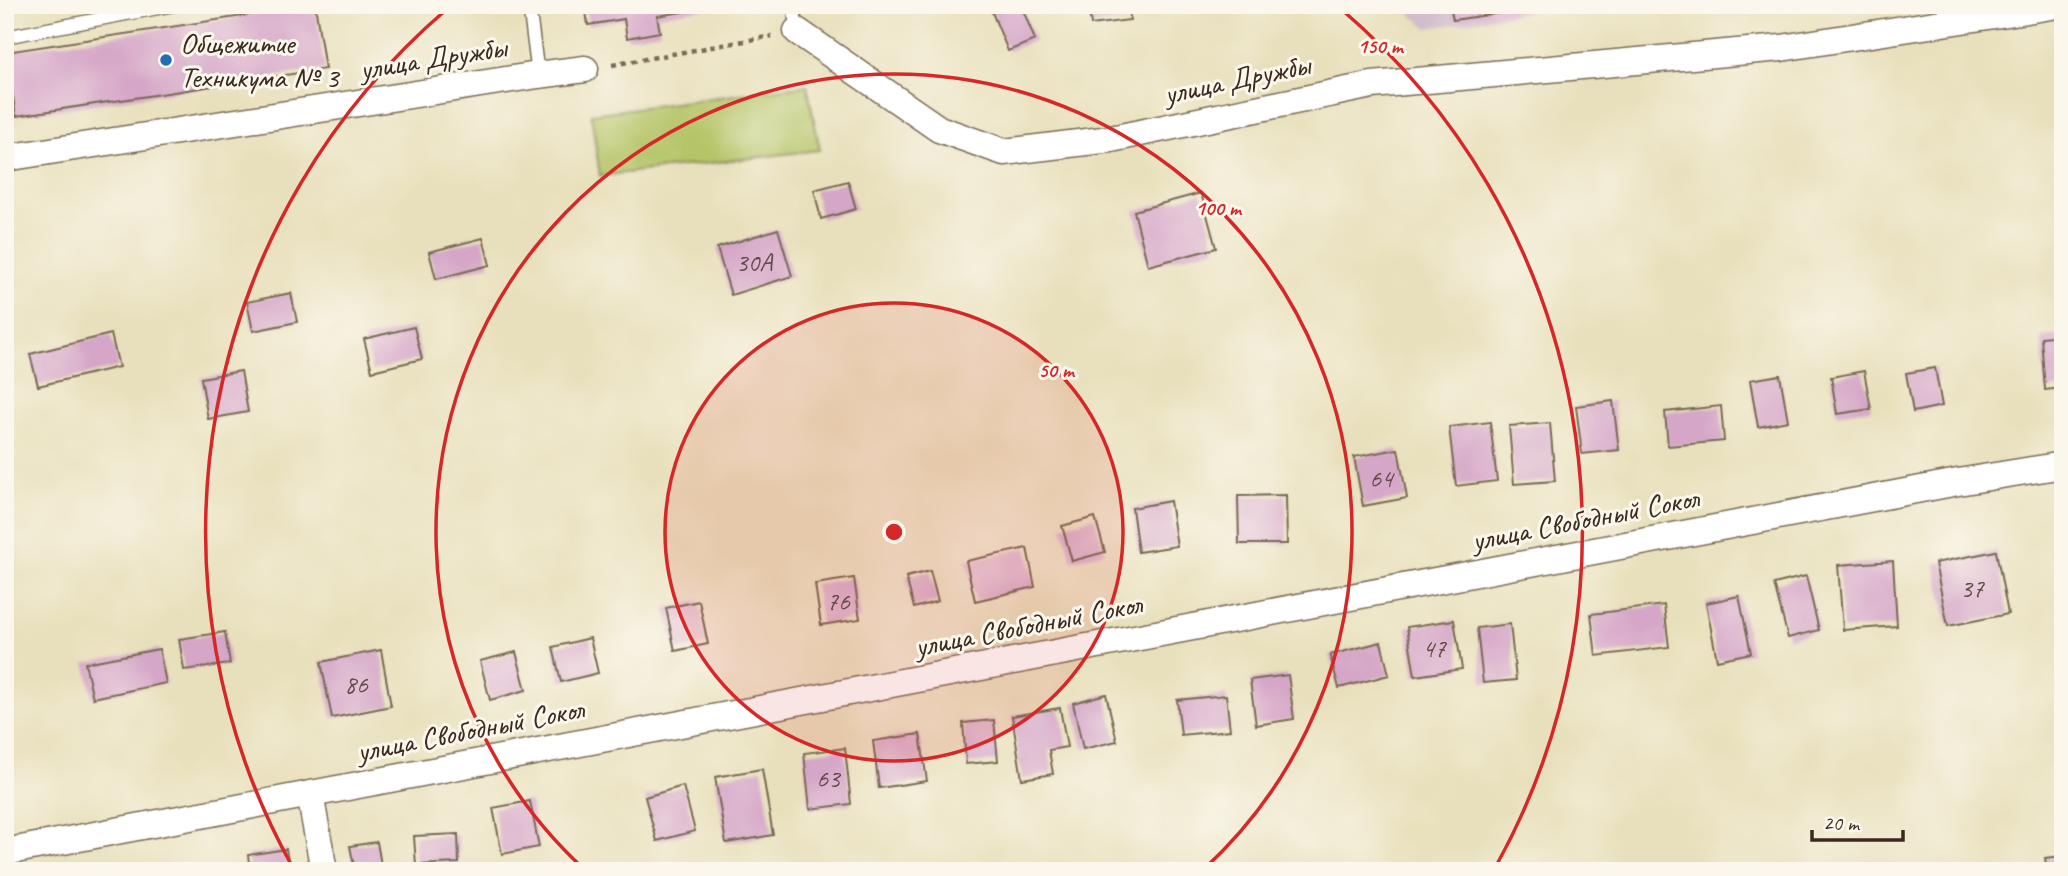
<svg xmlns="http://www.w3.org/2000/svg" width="2068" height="876" font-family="Caveat,sans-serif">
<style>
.industrial{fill:#d1bdcb}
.green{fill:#b5c467;stroke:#787742;stroke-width:2}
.building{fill:#d5a6c7}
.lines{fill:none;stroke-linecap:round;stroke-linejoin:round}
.lane-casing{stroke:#786a55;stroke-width:15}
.street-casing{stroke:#786a55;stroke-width:29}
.path{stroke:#786a55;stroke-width:4.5;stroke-dasharray:5 5;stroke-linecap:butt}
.lane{stroke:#fff;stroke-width:12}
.street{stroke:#fff;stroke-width:26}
.ring{fill:none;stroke:#d62828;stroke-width:3.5}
.poi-dot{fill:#1f6fb2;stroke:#fbf7ec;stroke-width:2.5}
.labels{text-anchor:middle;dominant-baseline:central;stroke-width:6;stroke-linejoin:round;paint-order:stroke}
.number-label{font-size:26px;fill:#624948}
.poi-label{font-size:30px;fill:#3b2a1e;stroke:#fbf7ec;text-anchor:start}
.street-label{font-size:30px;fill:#3b2a1e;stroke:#fbf7ec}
.centre{fill:#d62828;stroke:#fbf7ec;stroke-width:3.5}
.ring-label{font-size:21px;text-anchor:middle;font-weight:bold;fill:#d62828;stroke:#fbf7ec;stroke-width:6;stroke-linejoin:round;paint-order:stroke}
</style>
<rect width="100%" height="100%" fill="#fbf7ec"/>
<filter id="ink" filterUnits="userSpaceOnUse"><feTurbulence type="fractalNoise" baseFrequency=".0143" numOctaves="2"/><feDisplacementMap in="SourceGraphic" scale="14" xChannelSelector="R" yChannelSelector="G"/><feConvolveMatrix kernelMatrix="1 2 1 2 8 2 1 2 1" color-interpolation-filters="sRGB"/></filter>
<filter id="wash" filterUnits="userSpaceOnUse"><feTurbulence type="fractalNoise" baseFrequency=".00686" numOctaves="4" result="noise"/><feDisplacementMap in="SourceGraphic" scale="28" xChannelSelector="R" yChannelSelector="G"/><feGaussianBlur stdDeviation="1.57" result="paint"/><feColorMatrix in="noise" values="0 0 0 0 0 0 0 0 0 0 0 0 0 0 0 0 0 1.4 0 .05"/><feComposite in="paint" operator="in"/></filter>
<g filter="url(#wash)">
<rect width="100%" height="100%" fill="#e8e0bc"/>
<!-- industrial -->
<path class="industrial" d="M 1399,5 L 1573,5 L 1428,28 Z"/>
<!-- green -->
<path class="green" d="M 807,85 L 820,150 L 600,176 L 591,114 Z"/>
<g id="blocks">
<!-- building -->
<g class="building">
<path d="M 315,5 L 325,69 L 16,116 L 6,52 Z"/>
<path d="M 585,5 L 713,5 L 713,7 L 657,16 L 660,32 L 627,38 L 624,19 L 588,25 Z"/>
<path d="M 989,5 L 1021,5 L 1035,40 L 1008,51 Z"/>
<path d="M 1088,5 L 1128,5 L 1130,20 L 1091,25 Z"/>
<path d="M 1450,5 L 1541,5 L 1542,7 L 1453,20 Z"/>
<path d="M 848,181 L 856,209 L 821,219 L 814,190 Z"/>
<path d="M 1201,193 L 1216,248 L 1148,266 L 1134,211 Z"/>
<path d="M 778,229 L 792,276 L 731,295 L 717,248 Z"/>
<path d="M 483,238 L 490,265 L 436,279 L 429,252 Z"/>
<path d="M 291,293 L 297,322 L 253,331 L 247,302 Z"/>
<path d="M 414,327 L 422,359 L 372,371 L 364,339 Z"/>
<path d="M 111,334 L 119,367 L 38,386 L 30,354 Z"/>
<path d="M 2063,335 L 2063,388 L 2045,390 L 2041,337 Z"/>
<path d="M 1935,368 L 1942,406 L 1913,412 L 1906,373 Z"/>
<path d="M 241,371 L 248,412 L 208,419 L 201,378 Z"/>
<path d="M 1864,371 L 1871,409 L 1837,414 L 1831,377 Z"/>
<path d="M 1780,375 L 1788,421 L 1758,427 L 1750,380 Z"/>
<path d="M 1613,401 L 1619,450 L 1582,454 L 1576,406 Z"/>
<path d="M 1721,406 L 1724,441 L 1668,446 L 1665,412 Z"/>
<path d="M 1490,422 L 1497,481 L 1456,486 L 1449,427 Z"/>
<path d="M 1550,423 L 1555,481 L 1514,484 L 1509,426 Z"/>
<path d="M 1398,449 L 1407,498 L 1363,506 L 1354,457 Z"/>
<path d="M 1286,495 L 1287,544 L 1239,544 L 1238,496 Z"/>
<path d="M 1170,501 L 1177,546 L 1138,552 L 1132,508 Z"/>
<path d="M 1095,517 L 1105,552 L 1072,561 L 1062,526 Z"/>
<path d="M 1027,548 L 1035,587 L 975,601 L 966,561 Z"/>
<path d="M 1996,551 L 2008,614 L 1948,626 L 1935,563 Z"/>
<path d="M 1893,561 L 1897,626 L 1843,630 L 1838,565 Z"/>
<path d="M 930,571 L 938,601 L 914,608 L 906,577 Z"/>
<path d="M 1806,576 L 1819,630 L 1788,638 L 1774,584 Z"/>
<path d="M 854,578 L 860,619 L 821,625 L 815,584 Z"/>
<path d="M 1739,596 L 1751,653 L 1717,660 L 1706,603 Z"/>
<path d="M 699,601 L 708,644 L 675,651 L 666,608 Z"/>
<path d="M 1664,605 L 1669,647 L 1596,656 L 1591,614 Z"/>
<path d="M 1454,620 L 1462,669 L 1415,676 L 1407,627 Z"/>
<path d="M 1510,624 L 1516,680 L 1483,683 L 1477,628 Z"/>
<path d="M 225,632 L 230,664 L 184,670 L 179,639 Z"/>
<path d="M 590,638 L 598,673 L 561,682 L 553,647 Z"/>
<path d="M 1381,642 L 1389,675 L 1339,688 L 1330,655 Z"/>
<path d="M 159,649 L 166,683 L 93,698 L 85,663 Z"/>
<path d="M 381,650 L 391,706 L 332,718 L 321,662 Z"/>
<path d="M 516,652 L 526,690 L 490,700 L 480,661 Z"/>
<path d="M 1288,675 L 1294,719 L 1256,725 L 1250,680 Z"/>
<path d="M 1106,694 L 1117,741 L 1083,749 L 1073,703 Z"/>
<path d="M 1226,695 L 1230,730 L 1181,735 L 1177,700 Z"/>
<path d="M 1060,708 L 1067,747 L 1049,750 L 1053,774 L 1022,779 L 1012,716 Z"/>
<path d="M 994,720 L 998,761 L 966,764 L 963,723 Z"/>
<path d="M 920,734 L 927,781 L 879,788 L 873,741 Z"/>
<path d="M 845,748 L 851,804 L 810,809 L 804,753 Z"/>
<path d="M 762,769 L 773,835 L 726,843 L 715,777 Z"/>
<path d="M 683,786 L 695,831 L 657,841 L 645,797 Z"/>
<path d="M 530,801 L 539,847 L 502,854 L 493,808 Z"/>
<path d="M 458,834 L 459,863 L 416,865 L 414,836 Z"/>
<path d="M 377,842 L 382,871 L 355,871 L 350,846 Z"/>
<path d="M 286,849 L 290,871 L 250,871 L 248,855 Z"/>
<path d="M 2063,856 L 2063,871 L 2047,871 L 2045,858 Z"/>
</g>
</g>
</g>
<g filter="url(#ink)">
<use href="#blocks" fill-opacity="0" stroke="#786a55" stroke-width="2"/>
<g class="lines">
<defs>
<g id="lane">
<path d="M 529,5 L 538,75"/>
<path d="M 793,5 L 797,31"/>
<path d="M 5,37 L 174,5"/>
</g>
<g id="street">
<path d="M 797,31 L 939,129 L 1004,152 L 1111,139 L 1372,85 L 1781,48 L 2058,5"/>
<path d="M 5,158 L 538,75 L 585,69"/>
<path d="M 310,794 L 324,871"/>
<path d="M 5,852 L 1958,482 L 2063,465"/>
</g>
</defs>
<!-- lane casing -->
<use href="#lane" class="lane-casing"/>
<!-- street casing -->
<use href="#street" class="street-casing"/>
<!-- path -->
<path class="path" d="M 612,65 L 772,36"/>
<!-- lane -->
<use href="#lane" class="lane"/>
<!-- street -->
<use href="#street" class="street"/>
</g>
</g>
<!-- distance rings -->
<circle cx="894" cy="532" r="229" fill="#d62828" fill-opacity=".12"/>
<g class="ring">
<circle cx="894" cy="532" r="229"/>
<path d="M585 870A458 458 0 1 1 1203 870"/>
<path d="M292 866A688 688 0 0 1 447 9M1341 9A688 688 0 0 1 1496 866"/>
</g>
<!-- markers -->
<circle class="poi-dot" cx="166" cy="60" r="7"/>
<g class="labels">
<!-- number labels -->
<g class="number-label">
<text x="754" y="262">30А</text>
<text x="1381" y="478">64</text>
<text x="1972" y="588">37</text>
<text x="838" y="601">76</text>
<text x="1434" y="648">47</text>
<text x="356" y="684">86</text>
<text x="828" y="778">63</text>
</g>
<!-- poi labels -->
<g class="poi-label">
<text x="180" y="43">Общежитие<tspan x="180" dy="34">Техникума № 3</tspan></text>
</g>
<!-- street labels -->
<g class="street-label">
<text transform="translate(433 58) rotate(-9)">улица Дружбы</text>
<text transform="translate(1237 79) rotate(-12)">улица Дружбы</text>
<text transform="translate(1585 519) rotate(-11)">улица Свободный Сокол</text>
<text transform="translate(1028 625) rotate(-11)">улица Свободный Сокол</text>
<text transform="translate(470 730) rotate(-11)">улица Свободный Сокол</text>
</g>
</g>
<circle cx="894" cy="532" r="10" class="centre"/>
<g class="ring-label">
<text x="1380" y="53">150 m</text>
<text x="1218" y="215">100 m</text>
<text x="1056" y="377">50 m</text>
</g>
<!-- margin -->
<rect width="2068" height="876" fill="none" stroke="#fbf7ec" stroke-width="28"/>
<!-- scale -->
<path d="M1812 830v10h91v-10" fill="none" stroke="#3b2a1e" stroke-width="3.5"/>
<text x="1823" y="830" font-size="21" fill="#3b2a1e" stroke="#fbf7ec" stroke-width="5" paint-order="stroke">20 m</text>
</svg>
